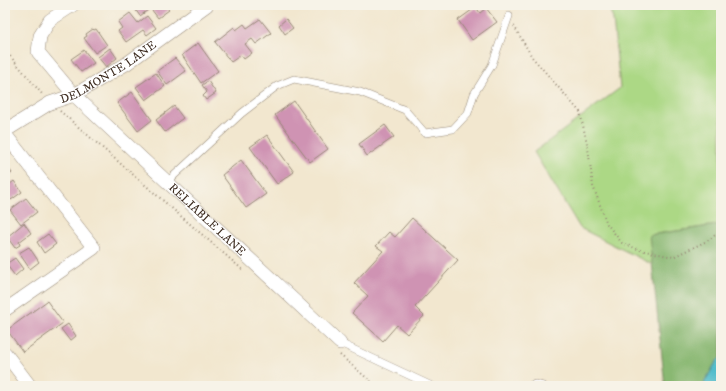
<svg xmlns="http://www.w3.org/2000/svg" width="726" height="391" font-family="'IM FELL DW Pica',serif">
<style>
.green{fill:#acd885;stroke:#748152}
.forest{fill:#89b872;stroke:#627148}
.water{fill:#50bccb;stroke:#467374}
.building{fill:#cf93b3}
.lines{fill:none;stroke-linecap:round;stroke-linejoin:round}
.lane-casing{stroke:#968876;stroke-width:8}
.street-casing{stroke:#968876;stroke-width:14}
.path{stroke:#968876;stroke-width:2;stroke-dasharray:1 3;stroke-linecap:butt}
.lane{stroke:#fff;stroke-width:7}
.street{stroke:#fff;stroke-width:13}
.labels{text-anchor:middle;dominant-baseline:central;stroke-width:4;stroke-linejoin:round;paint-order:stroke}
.street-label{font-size:12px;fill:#3b2a1e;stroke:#f7f3e8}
</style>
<rect width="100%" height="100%" fill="#f7f3e8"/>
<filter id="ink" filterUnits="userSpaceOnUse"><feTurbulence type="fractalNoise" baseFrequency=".025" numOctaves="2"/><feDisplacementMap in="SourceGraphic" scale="8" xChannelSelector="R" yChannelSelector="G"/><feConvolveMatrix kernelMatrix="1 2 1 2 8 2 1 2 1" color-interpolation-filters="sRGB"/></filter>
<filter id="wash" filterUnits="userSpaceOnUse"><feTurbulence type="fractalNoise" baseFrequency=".012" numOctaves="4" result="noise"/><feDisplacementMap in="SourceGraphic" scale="16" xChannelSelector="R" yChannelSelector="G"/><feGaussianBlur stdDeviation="0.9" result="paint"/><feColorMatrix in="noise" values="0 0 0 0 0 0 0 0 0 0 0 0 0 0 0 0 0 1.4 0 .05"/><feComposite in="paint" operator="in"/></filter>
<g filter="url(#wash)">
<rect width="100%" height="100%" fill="#f2e7cf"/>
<!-- green -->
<path class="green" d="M 608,5 L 721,5 L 721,220 L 717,225 L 650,235 L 653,265 L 580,228 L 534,152 L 620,88 L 613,19 Z"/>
<!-- forest -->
<path class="forest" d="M 721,220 L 721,386 L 665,386 L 649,235 L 717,225 Z"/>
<!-- water -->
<path class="water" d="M 721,357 L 721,386 L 706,386 L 704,383 L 716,362 Z"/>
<g id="blocks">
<!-- building -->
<g class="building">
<path d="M 132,5 L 144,5 L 148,10 L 140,16 Z"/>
<path d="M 148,5 L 165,5 L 169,10 L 158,18 Z"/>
<path d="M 476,7 L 480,13 L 486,8 L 497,22 L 472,40 L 458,20 Z"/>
<path d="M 130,13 L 138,23 L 147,16 L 156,28 L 147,35 L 143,30 L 126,42 L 118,31 L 122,28 L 118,22 Z"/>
<path d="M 260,19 L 271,33 L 256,44 L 252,39 L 245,44 L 252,53 L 244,59 L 241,55 L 231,62 L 215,42 L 234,27 L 236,30 L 244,24 L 247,28 Z"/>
<path d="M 286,19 L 293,28 L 285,34 L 279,25 Z"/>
<path d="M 93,29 L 94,30 L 96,29 L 107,45 L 95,53 L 84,38 L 87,36 L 86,34 Z"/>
<path d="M 198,43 L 218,71 L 201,83 L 182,55 Z"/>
<path d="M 110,48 L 117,58 L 106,67 L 98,57 Z"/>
<path d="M 84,50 L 94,63 L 81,72 L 71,59 Z"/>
<path d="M 175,58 L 186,71 L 167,85 L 157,71 Z"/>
<path d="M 156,73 L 165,86 L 146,100 L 136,87 Z"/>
<path d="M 208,81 L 216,93 L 206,100 L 203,96 L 207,92 L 202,85 Z"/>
<path d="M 132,92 L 152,120 L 138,131 L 117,103 Z"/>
<path d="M 294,101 L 328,149 L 310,162 L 275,115 Z"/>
<path d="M 174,106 L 183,118 L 165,132 L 156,120 Z"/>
<path d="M 385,125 L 394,137 L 367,156 L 359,144 Z"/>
<path d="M 267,135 L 294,172 L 277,184 L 250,147 Z"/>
<path d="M 241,160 L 266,194 L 246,208 L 222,175 Z"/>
<path d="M 5,164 L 12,173 L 5,178 Z"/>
<path d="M 14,181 L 22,192 L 11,200 L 5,192 L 5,188 Z"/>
<path d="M 26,198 L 37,212 L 21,224 L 10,210 Z"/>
<path d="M 412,218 L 458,260 L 415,307 L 424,316 L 407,334 L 397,325 L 383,341 L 352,313 L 368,296 L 354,283 L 383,251 L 376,246 L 389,232 L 395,237 Z"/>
<path d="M 24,223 L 31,233 L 19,242 L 20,245 L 15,248 L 7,237 Z"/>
<path d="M 48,234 L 56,244 L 44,253 L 37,242 Z"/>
<path d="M 29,247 L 39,262 L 30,269 L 19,253 Z"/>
<path d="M 15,258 L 23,269 L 15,276 L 6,264 Z"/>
<path d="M 47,301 L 63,323 L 23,352 L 7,330 Z"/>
<path d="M 68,324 L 76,336 L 70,341 L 61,329 Z"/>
</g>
</g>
</g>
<g filter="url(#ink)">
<use href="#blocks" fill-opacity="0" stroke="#968876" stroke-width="1"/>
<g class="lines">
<defs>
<g id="lane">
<path d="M 167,182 L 242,113 L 277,86 L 294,79 L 360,92 L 405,110 L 425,133 L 453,129 L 468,113 L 474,94 L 492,65 L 509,16"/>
<path d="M 340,343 L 432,386"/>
<path d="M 530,386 L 535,384 L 543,386"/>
</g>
<g id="street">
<path id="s1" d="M 73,5 L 50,20 L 40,36 L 38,52 L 74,95 L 340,343"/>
<path id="s2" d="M 5,131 L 50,103 L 74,95 L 126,64 L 207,5"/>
<path d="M 5,134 L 94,248 L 5,310"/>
<path d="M 5,353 L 30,386"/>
</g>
</defs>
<!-- lane casing -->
<use href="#lane" class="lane-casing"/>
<!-- street casing -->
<use href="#street" class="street-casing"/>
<!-- path -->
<g class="path">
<path d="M 702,5 L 708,8 L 721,8"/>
<path d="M 514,26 L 532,57 L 580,112 L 588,148 L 593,186 L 607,224 L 622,243 L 640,250 L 673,257 L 707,241 L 721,231"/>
<path d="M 5,50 L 42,94"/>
<path d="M 60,111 L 244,271"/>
<path d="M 340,355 L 376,386"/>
</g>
<!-- lane -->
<use href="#lane" class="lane"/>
<!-- street -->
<use href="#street" class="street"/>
</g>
</g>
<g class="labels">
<!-- street labels -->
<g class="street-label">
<text stroke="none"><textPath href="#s2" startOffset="119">DELMONTE LANE</textPath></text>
<text stroke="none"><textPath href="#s1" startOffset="301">RELIABLE LANE</textPath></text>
</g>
</g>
<!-- margin -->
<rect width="726" height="391" fill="none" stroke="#f7f3e8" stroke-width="20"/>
</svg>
